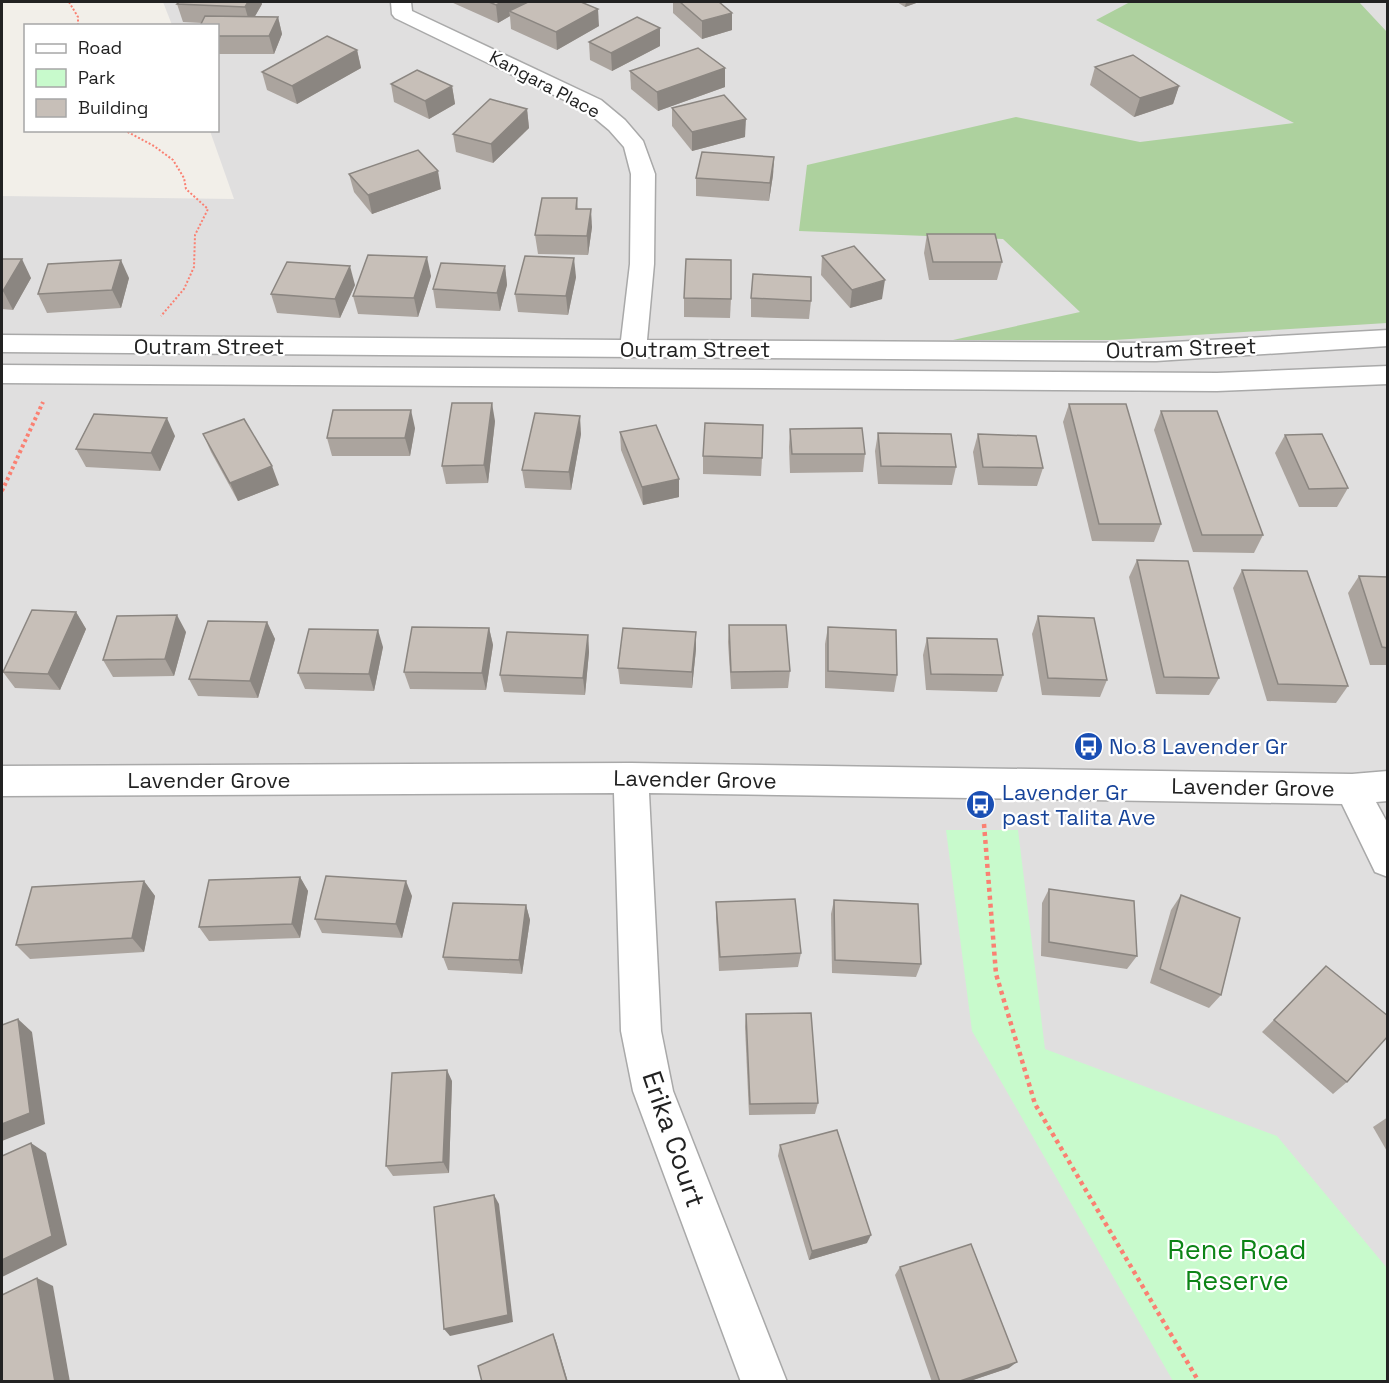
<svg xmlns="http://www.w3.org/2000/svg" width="1389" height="1383" font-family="'Space Grotesk',sans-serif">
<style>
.residential{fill:#e0dfdf}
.forest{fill:#add19e}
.park{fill:#c8facc}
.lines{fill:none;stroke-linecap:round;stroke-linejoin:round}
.street-casing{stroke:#a9a9a9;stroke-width:3}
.path-far2{stroke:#fa8072;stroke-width:2;stroke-dasharray:2 2;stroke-linecap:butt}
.path-far1{stroke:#fa8072;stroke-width:4;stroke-dasharray:3 3;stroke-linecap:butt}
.path{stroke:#fa8072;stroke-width:4.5;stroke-dasharray:4 4;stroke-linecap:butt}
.street{fill:#fff;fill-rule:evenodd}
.wall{fill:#aba49e}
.shaded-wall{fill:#8b8681}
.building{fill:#c7bfb8;stroke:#8b8681;stroke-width:1.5}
.labels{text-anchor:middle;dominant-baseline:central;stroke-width:4.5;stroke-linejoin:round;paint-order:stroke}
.far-street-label{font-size:18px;fill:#222;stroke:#fff}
.street-label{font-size:22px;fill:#222;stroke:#fff}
.transit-label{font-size:22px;fill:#164399;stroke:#fff;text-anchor:start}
.near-street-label{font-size:27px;fill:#222;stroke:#fff}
.near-park-label{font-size:27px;fill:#0c8416;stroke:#fff}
</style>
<rect width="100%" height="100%" fill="#f2efe9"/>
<!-- residential -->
<path class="residential" d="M 163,2 L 1387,2 L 1387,1381 L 2,1382 L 2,196 L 234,199 L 210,131 L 218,130 L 218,26 L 172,25 Z"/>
<!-- forest -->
<path class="forest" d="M 1130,2 L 1359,2 L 1387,32 L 1387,323 L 1114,340 L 953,340 L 1080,312 L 1003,239 L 799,231 L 807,165 L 1016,117 L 1140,142 L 1294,123 L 1096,20 Z"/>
<!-- park -->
<path class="park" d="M 946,830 L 1018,830 L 1045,1049 L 1277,1136 L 1387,1268 L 1387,1381 L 1173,1381 L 972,1031 Z"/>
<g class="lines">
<defs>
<g id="street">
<path d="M 391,2 L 411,2 L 412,11 L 601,100 L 625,120 L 643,141 L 655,174 L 654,264 L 647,340 L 1156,343 L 1388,330 L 1388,346 L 1156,361 L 2,352 L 2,335 L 621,340 L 630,264 L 631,174 L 624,147 L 609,130 L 585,110 L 395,18 L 392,14 Z"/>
<path d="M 2,365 L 1217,373 L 1388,366 L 1388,384 L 1217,391 L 2,383 Z"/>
<path d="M 631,763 L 1352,774 L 1388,771 L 1388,801 L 1376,802 L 1388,824 L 1388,877 L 1375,872 L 1342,804 L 649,793 L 661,1031 L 673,1091 L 787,1382 L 741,1382 L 633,1091 L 621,1031 L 614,793 L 2,796 L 2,766 Z"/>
</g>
</defs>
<!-- street casing -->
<use href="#street" class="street-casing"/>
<!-- path-far2 -->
<g class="path-far2">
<path d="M 69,2 L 78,17 L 78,26"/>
<path d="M 124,130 L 154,146 L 173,160 L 184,178 L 186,189 L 208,209 L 195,235 L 194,267 L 184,289 L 161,316"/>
</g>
<!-- path-far1 -->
<path class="path-far1" d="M 2,491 L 43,402"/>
<!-- path -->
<path class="path" d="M 984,824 L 996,974 L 1035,1104 L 1199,1382"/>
<!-- street -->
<use href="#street" class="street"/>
</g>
<!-- wall -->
<g class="wall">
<path d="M 179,2 L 261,2 L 262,4 L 255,16 L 278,17 L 282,34 L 274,54 L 218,54 L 218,26 L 202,23 L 183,22 L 177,4 Z"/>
<path d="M 451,2 L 581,2 L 599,26 L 557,50 L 511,29 L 510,16 L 498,23 Z"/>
<path d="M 673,2 L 719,2 L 732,30 L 702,39 L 673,13 Z"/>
<path d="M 897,2 L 919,2 L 905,7 Z"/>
<path d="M 660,28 L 660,46 L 612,71 L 590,60 L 589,42 Z"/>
<path d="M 357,50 L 361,68 L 297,104 L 267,90 L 262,72 Z"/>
<path d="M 1095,67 L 1179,86 L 1173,104 L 1134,117 L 1090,85 Z"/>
<path d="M 725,68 L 725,87 L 658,111 L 631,89 L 630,71 Z"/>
<path d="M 391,84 L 452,86 L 455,104 L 429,119 L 394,102 Z"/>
<path d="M 672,108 L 745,137 L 692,151 L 672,126 Z"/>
<path d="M 527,109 L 529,128 L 493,163 L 456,152 L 453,134 Z"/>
<path d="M 774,157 L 773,175 L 769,201 L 696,196 L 696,178 Z"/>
<path d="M 349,174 L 441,189 L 372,214 L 354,192 Z"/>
<path d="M 577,198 L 578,209 L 592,227 L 588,255 L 538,254 L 535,235 Z"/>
<path d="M 927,234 L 1002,262 L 997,280 L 929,280 L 924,253 Z"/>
<path d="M 822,256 L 882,299 L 850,308 L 821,275 Z"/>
<path d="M 2,259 L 31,278 L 13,310 L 2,309 Z"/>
<path d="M 505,266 L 507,285 L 500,311 L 436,308 L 433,289 Z"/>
<path d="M 431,276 L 418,317 L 358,314 L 353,296 Z"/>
<path d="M 576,277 L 568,315 L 518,312 L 515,294 Z"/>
<path d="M 129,278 L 121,308 L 47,313 L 38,294 Z"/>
<path d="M 355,285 L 340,318 L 277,313 L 271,294 Z"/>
<path d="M 684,298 L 731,299 L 730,318 L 684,317 Z"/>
<path d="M 751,298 L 811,301 L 809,319 L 751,317 Z"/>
<path d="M 1069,404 L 1161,524 L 1154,542 L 1092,541 L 1063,422 Z"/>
<path d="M 1161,411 L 1263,535 L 1254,553 L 1193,552 L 1154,430 Z"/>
<path d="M 495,421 L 488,483 L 446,484 L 442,466 Z"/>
<path d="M 415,428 L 410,456 L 332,456 L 327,438 Z"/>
<path d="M 790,429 L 865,454 L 863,472 L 790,473 L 789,447 Z"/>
<path d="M 620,432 L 679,479 L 679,497 L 643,505 L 621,450 Z"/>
<path d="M 878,433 L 956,467 L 952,485 L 878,484 L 875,451 Z"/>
<path d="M 203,434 L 279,485 L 238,501 L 211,452 Z"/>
<path d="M 581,434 L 571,490 L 525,488 L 522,470 Z"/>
<path d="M 978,434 L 1043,468 L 1037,486 L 978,485 L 973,452 Z"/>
<path d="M 1285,435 L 1348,488 L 1337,507 L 1299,507 L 1275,453 Z"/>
<path d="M 175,436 L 160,471 L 86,467 L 76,449 Z"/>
<path d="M 703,456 L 762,458 L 761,476 L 703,474 Z"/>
<path d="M 1137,560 L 1219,678 L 1209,695 L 1156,694 L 1129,577 Z"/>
<path d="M 1242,570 L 1348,686 L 1336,703 L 1267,701 L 1233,588 Z"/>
<path d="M 1359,576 L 1388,577 L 1388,665 L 1370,665 L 1348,593 Z"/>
<path d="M 76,612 L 86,629 L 60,690 L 15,688 L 3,672 Z"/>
<path d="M 1038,616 L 1107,680 L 1100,697 L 1042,695 L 1032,634 Z"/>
<path d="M 267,622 L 275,639 L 258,698 L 198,696 L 189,679 Z"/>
<path d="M 729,625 L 790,671 L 788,688 L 731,689 L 728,642 Z"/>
<path d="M 828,627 L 897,675 L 894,692 L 825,688 L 825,644 Z"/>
<path d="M 489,628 L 493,645 L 486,690 L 410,689 L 404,672 Z"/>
<path d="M 186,632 L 174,676 L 113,677 L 103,660 Z"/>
<path d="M 588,635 L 589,652 L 585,695 L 504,692 L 500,675 Z"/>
<path d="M 927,638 L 1003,675 L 997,692 L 926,690 L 923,655 Z"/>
<path d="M 383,647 L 374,691 L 305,689 L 298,673 Z"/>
<path d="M 696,649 L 692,688 L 620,684 L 618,668 Z"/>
<path d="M 300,877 L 308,891 L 300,938 L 209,941 L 199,927 Z"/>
<path d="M 144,881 L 155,896 L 144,952 L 30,959 L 16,945 Z"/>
<path d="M 1049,889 L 1137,956 L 1127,969 L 1041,956 L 1042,903 Z"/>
<path d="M 1181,895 L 1221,995 L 1209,1008 L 1150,983 L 1171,910 Z"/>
<path d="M 412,896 L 402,938 L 322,933 L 315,919 Z"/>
<path d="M 834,900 L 921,964 L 916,977 L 832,973 L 831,914 Z"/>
<path d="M 716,902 L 801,953 L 798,967 L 719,971 L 716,917 Z"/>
<path d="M 526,905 L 530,920 L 522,974 L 448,970 L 443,957 Z"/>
<path d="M 1326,966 L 1347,1082 L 1333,1094 L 1262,1032 Z"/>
<path d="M 746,1014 L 818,1103 L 815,1114 L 749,1115 L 745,1027 Z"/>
<path d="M 452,1081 L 449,1173 L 393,1176 L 386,1166 Z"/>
<path d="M 1388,1117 L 1388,1153 L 1373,1127 Z"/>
<path d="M 780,1145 L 867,1243 L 809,1260 L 778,1156 Z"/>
<path d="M 900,1267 L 1009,1368 L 967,1382 L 932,1382 L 895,1275 Z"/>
</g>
<!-- shaded-wall -->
<g class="shaded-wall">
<path d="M 248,2 L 261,2 L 262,4 L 250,25 L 245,7 Z"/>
<path d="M 502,2 L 533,2 L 509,11 L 510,16 L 498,23 L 496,5 Z"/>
<path d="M 906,2 L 919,2 L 905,7 Z"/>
<path d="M 598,9 L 599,26 L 557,50 L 556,32 Z"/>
<path d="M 732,13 L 732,30 L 702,39 L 702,21 Z"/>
<path d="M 278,17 L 282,34 L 274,54 L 269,36 Z"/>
<path d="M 660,28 L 660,46 L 612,71 L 611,53 Z"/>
<path d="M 357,50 L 361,68 L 297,104 L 292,86 Z"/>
<path d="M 725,68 L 725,87 L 658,111 L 657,92 Z"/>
<path d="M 452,86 L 455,104 L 429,119 L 425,101 Z"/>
<path d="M 1179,86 L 1173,104 L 1134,117 L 1140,98 Z"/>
<path d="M 527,109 L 529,128 L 493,163 L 491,144 Z"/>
<path d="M 746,119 L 745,137 L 692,151 L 692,132 Z"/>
<path d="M 774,157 L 773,175 L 769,201 L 770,183 Z"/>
<path d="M 438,171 L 441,189 L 372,214 L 368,195 Z"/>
<path d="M 591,209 L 592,227 L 588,255 L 587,236 Z"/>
<path d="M 427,257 L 431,276 L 418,317 L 414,298 Z"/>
<path d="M 574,258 L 576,277 L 568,315 L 566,296 Z"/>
<path d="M 22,259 L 31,278 L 13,310 L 3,291 Z"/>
<path d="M 121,260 L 129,278 L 121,308 L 112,290 Z"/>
<path d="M 350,266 L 355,285 L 340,318 L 335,299 Z"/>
<path d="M 505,266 L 507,285 L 500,311 L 497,293 Z"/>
<path d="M 885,280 L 882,299 L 850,308 L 852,290 Z"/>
<path d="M 492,403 L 495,421 L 488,483 L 484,465 Z"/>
<path d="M 411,410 L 415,428 L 410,456 L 405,438 Z"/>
<path d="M 580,416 L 581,434 L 571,490 L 569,472 Z"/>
<path d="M 167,418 L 175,436 L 160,471 L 151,453 Z"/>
<path d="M 272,466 L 279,485 L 238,501 L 230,483 Z"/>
<path d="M 679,479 L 679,497 L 643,505 L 642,487 Z"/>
<path d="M 76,612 L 86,629 L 60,690 L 48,674 Z"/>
<path d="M 177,615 L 186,632 L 174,676 L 165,659 Z"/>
<path d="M 267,622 L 275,639 L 258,698 L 250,681 Z"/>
<path d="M 489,628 L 493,645 L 486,690 L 482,673 Z"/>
<path d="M 378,630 L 383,647 L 374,691 L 369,674 Z"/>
<path d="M 696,632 L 696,649 L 692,688 L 692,672 Z"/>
<path d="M 588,635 L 589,652 L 585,695 L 583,678 Z"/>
<path d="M 300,877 L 308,891 L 300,938 L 292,924 Z"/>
<path d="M 144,881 L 155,896 L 144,952 L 132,938 Z"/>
<path d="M 406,881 L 412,896 L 402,938 L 396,924 Z"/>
<path d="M 526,905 L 530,920 L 522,974 L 519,960 Z"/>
<path d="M 18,1019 L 32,1032 L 45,1124 L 2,1141 L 2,1124 Z"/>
<path d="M 447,1070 L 452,1081 L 449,1173 L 443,1162 Z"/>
<path d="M 31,1143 L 46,1153 L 67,1245 L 2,1277 L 2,1260 Z"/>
<path d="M 494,1195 L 499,1204 L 513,1322 L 450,1336 L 444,1329 Z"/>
<path d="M 871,1235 L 867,1243 L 809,1260 L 812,1251 Z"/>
<path d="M 37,1278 L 53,1286 L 70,1382 L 55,1382 Z"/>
<path d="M 553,1334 L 556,1341 L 568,1382 L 567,1382 Z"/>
<path d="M 1017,1362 L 1009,1368 L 967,1382 L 957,1382 Z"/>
</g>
<!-- building -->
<g class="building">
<path d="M 179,2 L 248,2 L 245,7 L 177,4 Z"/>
<path d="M 489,2 L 502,2 L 496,5 Z"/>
<path d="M 528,2 L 581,2 L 598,9 L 556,32 L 509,11 Z"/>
<path d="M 680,2 L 719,2 L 732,13 L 702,21 Z"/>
<path d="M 205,16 L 278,17 L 269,36 L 218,36 L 218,26 L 200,26 Z"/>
<path d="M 637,17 L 660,28 L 611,53 L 589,42 Z"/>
<path d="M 327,36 L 357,50 L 292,86 L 262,72 Z"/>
<path d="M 698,48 L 725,68 L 657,92 L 630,71 Z"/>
<path d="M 1133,55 L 1179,86 L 1140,98 L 1095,67 Z"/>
<path d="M 417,70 L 452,86 L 425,101 L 391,84 Z"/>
<path d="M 724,95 L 746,119 L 692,132 L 672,108 Z"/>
<path d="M 490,99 L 527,109 L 491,144 L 453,134 Z"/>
<path d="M 418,150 L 438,171 L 368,195 L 349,174 Z"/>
<path d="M 702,152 L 774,157 L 770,183 L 696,178 Z"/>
<path d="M 542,198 L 577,198 L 576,209 L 591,209 L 587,236 L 535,235 Z"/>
<path d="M 927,234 L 995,234 L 1002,262 L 933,262 Z"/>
<path d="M 854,246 L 885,280 L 852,290 L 822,256 Z"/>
<path d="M 368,255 L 427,257 L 414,298 L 353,296 Z"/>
<path d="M 525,256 L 574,258 L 566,296 L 515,294 Z"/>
<path d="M 2,259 L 22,259 L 3,291 L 2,291 Z"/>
<path d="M 686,259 L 731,260 L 731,299 L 684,298 Z"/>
<path d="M 121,260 L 112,290 L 38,294 L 48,264 Z"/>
<path d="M 287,262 L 350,266 L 335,299 L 271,294 Z"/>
<path d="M 441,263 L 505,266 L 497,293 L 433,289 Z"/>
<path d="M 753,274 L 811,277 L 811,301 L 751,298 Z"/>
<path d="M 452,403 L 492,403 L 484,465 L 442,466 Z"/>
<path d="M 1069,404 L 1126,404 L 1161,524 L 1099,524 Z"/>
<path d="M 333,410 L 411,410 L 405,438 L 327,438 Z"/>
<path d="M 1161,411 L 1217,411 L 1263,535 L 1202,535 Z"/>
<path d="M 535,413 L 580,416 L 569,472 L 522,470 Z"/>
<path d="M 94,414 L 167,418 L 151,453 L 76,449 Z"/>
<path d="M 244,419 L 272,466 L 230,483 L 203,434 Z"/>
<path d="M 705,423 L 763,425 L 762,458 L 703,456 Z"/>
<path d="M 656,425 L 679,479 L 642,487 L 620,432 Z"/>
<path d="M 862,428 L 865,454 L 792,454 L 790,429 Z"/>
<path d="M 878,433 L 951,434 L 956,467 L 881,466 Z"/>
<path d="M 978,434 L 1036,436 L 1043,468 L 983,467 Z"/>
<path d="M 1322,434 L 1348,488 L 1309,489 L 1285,435 Z"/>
<path d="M 1137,560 L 1188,561 L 1219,678 L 1164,677 Z"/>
<path d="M 1242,570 L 1307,571 L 1348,686 L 1278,684 Z"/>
<path d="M 1359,576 L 1388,577 L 1388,648 L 1382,647 Z"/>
<path d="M 32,610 L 76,612 L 48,674 L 3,672 Z"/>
<path d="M 177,615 L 165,659 L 103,660 L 117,616 Z"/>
<path d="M 1038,616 L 1094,618 L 1107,680 L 1048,678 Z"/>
<path d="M 208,621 L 267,622 L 250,681 L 189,679 Z"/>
<path d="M 729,625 L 786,625 L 790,671 L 731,672 Z"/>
<path d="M 412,627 L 489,628 L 482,673 L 404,672 Z"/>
<path d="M 828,627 L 896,630 L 897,675 L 828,671 Z"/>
<path d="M 623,628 L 696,632 L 692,672 L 618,668 Z"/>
<path d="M 309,629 L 378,630 L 369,674 L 298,673 Z"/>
<path d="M 507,632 L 588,635 L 583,678 L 500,675 Z"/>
<path d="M 927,638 L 997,639 L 1003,675 L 931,674 Z"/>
<path d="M 326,876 L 406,881 L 396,924 L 315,919 Z"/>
<path d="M 300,877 L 292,924 L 199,927 L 209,880 Z"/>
<path d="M 144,881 L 132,938 L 16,945 L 32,887 Z"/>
<path d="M 1049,889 L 1134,901 L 1137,956 L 1049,942 Z"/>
<path d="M 1181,895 L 1240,918 L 1221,995 L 1160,969 Z"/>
<path d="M 795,899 L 801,953 L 720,957 L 716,902 Z"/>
<path d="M 834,900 L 918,904 L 921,964 L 835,960 Z"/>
<path d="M 453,903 L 526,905 L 519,960 L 443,957 Z"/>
<path d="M 1326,966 L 1388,1016 L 1388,1036 L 1347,1082 L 1274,1020 Z"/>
<path d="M 811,1013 L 818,1103 L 750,1104 L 746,1014 Z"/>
<path d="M 18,1019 L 30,1113 L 2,1124 L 2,1025 Z"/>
<path d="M 447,1070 L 443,1162 L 386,1166 L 392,1073 Z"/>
<path d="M 837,1130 L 871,1235 L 812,1251 L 780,1145 Z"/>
<path d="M 31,1143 L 52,1236 L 2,1260 L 2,1156 Z"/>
<path d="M 494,1195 L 508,1315 L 444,1329 L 434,1207 Z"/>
<path d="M 971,1244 L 1017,1362 L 957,1382 L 940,1382 L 900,1267 Z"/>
<path d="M 37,1278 L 55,1382 L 2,1382 L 2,1295 Z"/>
<path d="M 553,1334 L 567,1382 L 482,1382 L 478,1366 Z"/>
</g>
<!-- icons -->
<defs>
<symbol id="bus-disc" viewBox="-11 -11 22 22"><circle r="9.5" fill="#1a4fb4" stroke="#fff"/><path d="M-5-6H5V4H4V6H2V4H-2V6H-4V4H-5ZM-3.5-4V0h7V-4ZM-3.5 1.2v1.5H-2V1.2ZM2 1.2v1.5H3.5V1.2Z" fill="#fff"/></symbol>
</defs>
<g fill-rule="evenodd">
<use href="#bus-disc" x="1072" y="730" width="33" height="33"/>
<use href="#bus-disc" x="964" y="788" width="33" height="33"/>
</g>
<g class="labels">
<!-- far-street labels -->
<g class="far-street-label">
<text transform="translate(545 84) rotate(28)">Kangara Place</text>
</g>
<!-- street labels -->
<g class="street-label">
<text x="209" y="346">Outram Street</text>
<text transform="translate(1181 348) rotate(-2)">Outram Street</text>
<text x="695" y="349">Outram Street</text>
<text transform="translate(695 779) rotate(1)">Lavender Grove</text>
<text x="209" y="780">Lavender Grove</text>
<text transform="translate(1253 787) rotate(1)">Lavender Grove</text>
</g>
<!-- transit labels -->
<g class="transit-label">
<text x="1109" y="746">No.8 Lavender Gr</text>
<text x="1002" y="792">Lavender Gr<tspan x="1002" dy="25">past Talita Ave</tspan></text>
</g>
<!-- near-street labels -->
<g class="near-street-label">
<text transform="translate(674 1139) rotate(71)">Erika Court</text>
</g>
<!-- near-park labels -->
<g class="near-park-label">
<text x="1237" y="1249">Rene Road<tspan x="1237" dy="31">Reserve</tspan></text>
</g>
</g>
<!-- border -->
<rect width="1389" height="1383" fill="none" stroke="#222222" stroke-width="6"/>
<!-- legend -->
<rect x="24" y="24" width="195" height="108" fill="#ffffff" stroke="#a7a7a7" stroke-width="1.5"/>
<rect x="36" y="44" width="30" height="9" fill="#ffffff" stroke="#a7a7a7" stroke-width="1.5"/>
<text x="78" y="54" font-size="18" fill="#222222">Road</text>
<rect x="36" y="69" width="30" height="18" fill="#c8facc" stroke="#a7a7a7" stroke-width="1.5"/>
<text x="78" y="84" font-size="18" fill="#222222">Park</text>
<rect x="36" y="99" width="30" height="18" fill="#c7bfb8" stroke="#a7a7a7" stroke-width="1.5"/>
<text x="78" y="114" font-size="18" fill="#222222">Building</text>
</svg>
